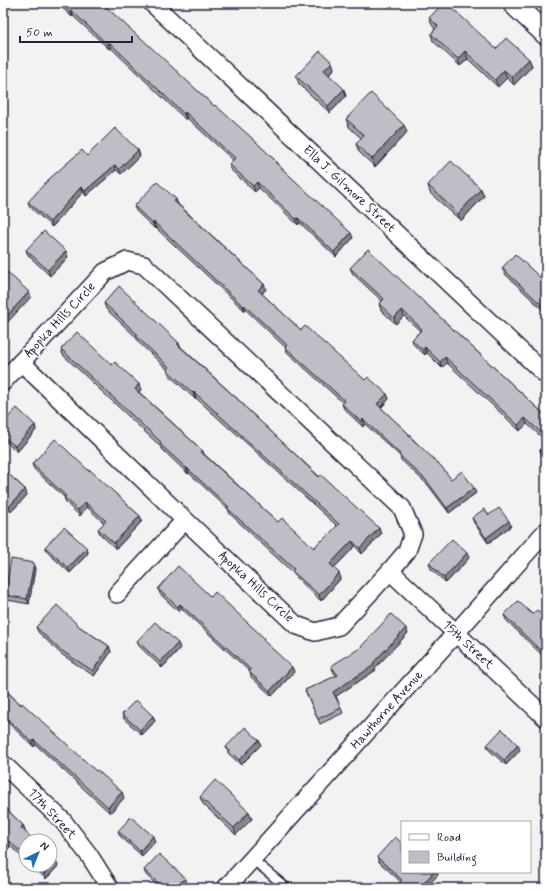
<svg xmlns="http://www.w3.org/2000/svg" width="549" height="891" font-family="Mynerve,sans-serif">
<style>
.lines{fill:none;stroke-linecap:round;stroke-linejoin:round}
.service-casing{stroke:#22223b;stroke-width:11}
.minor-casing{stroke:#22223b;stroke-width:20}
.tertiary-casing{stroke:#22223b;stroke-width:24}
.service{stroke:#fff;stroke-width:8}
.minor{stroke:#fff;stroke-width:17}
.tertiary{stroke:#fff;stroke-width:21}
.wall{fill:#a3a3aa;stroke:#22223b}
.shaded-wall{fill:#85858b;stroke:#22223b}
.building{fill:#bebec6;stroke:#22223b}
.labels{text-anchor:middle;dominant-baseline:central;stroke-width:3;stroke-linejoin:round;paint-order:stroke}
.street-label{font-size:13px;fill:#22223b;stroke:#fff}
</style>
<rect width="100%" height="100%" fill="#f2f2f3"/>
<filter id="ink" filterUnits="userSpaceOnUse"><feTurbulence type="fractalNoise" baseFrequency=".025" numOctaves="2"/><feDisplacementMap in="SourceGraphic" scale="8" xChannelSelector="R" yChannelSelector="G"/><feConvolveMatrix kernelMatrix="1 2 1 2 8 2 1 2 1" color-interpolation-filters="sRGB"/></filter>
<g filter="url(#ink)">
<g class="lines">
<defs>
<path id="service" d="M 252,859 L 287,888"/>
<g id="minor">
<path d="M 152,3 L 546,375"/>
<path d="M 127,261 L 144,265 L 402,508 L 413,534 L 407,551 L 390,571 L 339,626 L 315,632 L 296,625 L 185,520 L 21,362 L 105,272 Z"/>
<path d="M 3,382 L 21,362"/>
<path d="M 390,571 L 546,718"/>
<path d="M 117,594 L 185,520"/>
<path d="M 3,764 L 63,821 L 89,855 L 110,888"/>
<path d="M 226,888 L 455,634 L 546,531"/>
</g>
<path id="tertiary" d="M 513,3 L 546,34"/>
</defs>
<!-- service casing -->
<use href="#service" class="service-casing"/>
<!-- minor casing -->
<use href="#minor" class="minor-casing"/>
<!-- tertiary casing -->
<use href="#tertiary" class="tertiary-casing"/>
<!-- service -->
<use href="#service" class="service"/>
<!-- minor -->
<use href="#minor" class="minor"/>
<!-- tertiary -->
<use href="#tertiary" class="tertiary"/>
</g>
<!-- wall -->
<g class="wall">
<path d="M 57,3 L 100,3 L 214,106 L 276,161 L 278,165 L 353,238 L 336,257 L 300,223 L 298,225 L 259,188 L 255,192 L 231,170 L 229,164 L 233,160 L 187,118 L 186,120 L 111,48 L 109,49 L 73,16 L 72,17 Z"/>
<path d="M 429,18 L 496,49 L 529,59 L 532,66 L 514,85 L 507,78 L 498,87 L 468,59 L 460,66 L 433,41 L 431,34 L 435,29 L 432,25 Z"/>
<path d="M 332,62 L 334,69 L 329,75 L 346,96 L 330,113 L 299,84 L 296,76 Z"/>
<path d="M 346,119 L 407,132 L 375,167 L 359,152 L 356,144 L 361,138 L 349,127 Z"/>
<path d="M 138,150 L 140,156 L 121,174 L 116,170 L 86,196 L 83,192 L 52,227 L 30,207 L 28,202 Z"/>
<path d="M 428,185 L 481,189 L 484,196 L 461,221 L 430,193 Z"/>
<path d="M 178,204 L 264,284 L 266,289 L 262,294 L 301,330 L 365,380 L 387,394 L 389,399 L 381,408 L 409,434 L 411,437 L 451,479 L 476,493 L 449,513 L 428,485 L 401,460 L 400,456 L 365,424 L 363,427 L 344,409 L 342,404 L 343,403 L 287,352 L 286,348 L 246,310 L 245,311 L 156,228 L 155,229 L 136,211 L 134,206 Z"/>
<path d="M 26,250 L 68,257 L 50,276 L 28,255 Z"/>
<path d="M 350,268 L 425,303 L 546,416 L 546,441 L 527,424 L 520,431 L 447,363 L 442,368 L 427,353 L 425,355 L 414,345 L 412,340 L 420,331 L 404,316 L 396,324 L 381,310 L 379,304 L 382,301 L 353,274 Z"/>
<path d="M 502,268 L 546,283 L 546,313 L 505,274 Z"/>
<path d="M 104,303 L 179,343 L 180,346 L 244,405 L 245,407 L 279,439 L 381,534 L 362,554 L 355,546 L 334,568 L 341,578 L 321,601 L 295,576 L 293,573 L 230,514 L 228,509 L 189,473 L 188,474 L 162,449 L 160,446 L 63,355 L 61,349 L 112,365 L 141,390 L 139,392 L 203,451 L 204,454 L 278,522 L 314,548 L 322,541 L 337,526 L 230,428 L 230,429 L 196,398 L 195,399 L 169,375 L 167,369 L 138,342 L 136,337 L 106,309 Z"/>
<path d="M 3,423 L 35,425 L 36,430 L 17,452 L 3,439 Z"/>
<path d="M 546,444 L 546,459 L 542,456 L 540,450 Z"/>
<path d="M 32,464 L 89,471 L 140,516 L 142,521 L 116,549 L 100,534 L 98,529 L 104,523 L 87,507 L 80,516 L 66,503 L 64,497 L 34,469 Z"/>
<path d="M 3,469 L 25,489 L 27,495 L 11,512 L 3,504 Z"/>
<path d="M 489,515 L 511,526 L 488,543 L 474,523 L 472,518 Z"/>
<path d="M 45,547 L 87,548 L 88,553 L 70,573 L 47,552 Z"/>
<path d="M 469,558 L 446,583 L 431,569 L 429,563 Z"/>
<path d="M 35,569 L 29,604 L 7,600 L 5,595 Z"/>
<path d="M 158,589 L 211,597 L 266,644 L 292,667 L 294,672 L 272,696 L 251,677 L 250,672 L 182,609 L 179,612 L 160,594 Z"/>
<path d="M 532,614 L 546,619 L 546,659 L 506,620 L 504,615 Z"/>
<path d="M 36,627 L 80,627 L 109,646 L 111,652 L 94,676 L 61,654 L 38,632 Z"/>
<path d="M 408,633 L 375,668 L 376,670 L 336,696 L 343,713 L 320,724 L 305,690 L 336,676 L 333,671 L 331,666 Z"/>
<path d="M 137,641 L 180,648 L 162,668 L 139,646 Z"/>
<path d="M 3,688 L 124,798 L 110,813 L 36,745 L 34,747 L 3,718 Z"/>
<path d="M 122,714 L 153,716 L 155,721 L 142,735 L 124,719 Z"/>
<path d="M 261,745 L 241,765 L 228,753 L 226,747 Z"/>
<path d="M 487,745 L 520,750 L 506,765 L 489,750 Z"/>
<path d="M 200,797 L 249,812 L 252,819 L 236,835 L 203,804 Z"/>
<path d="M 3,806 L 23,825 L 25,830 L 25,831 L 26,841 L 26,861 L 10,846 L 9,848 L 3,842 Z"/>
<path d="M 118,831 L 155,842 L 142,856 L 120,836 Z"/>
<path d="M 377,857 L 402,872 L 437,872 L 438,875 L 401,882 L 379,862 Z"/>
<path d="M 31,865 L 50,865 L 58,866 L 46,879 Z"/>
<path d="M 144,870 L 187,883 L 182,888 L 160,888 L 146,875 Z"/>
</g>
<!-- shaded-wall -->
<g class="shaded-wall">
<path d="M 71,10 L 73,16 L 72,17 L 70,12 Z"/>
<path d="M 109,42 L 111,48 L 109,49 L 107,44 Z"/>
<path d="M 465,51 L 468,59 L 460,66 L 458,59 Z"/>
<path d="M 529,59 L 532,66 L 514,85 L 512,77 Z"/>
<path d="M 332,62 L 334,69 L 326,78 L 324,70 Z"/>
<path d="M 504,70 L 507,78 L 498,87 L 495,80 Z"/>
<path d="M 344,89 L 346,96 L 330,113 L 328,106 Z"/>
<path d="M 185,112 L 187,118 L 186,120 L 184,114 Z"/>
<path d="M 404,125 L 407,132 L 375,167 L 372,159 Z"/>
<path d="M 138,150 L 140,156 L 121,174 L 119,169 Z"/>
<path d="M 115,165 L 116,170 L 86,196 L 85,191 Z"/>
<path d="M 257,182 L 259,188 L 255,192 L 253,186 Z"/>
<path d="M 81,187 L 83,192 L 52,227 L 50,222 Z"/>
<path d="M 481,189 L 484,196 L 461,221 L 458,214 Z"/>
<path d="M 176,199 L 178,204 L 176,207 L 174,201 Z"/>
<path d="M 298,218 L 300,223 L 298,225 L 296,219 Z"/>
<path d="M 154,222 L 156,228 L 155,229 L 153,224 Z"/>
<path d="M 351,233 L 353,238 L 336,257 L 334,252 Z"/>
<path d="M 66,251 L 68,257 L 50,276 L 48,270 Z"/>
<path d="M 264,284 L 266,289 L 260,295 L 258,290 Z"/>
<path d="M 29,292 L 31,297 L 5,325 L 6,328 L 3,332 L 3,320 Z"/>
<path d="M 244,305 L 246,310 L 245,311 L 243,306 Z"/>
<path d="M 402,310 L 404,316 L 396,324 L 394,318 Z"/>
<path d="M 425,347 L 427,353 L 425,355 L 423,350 Z"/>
<path d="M 445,357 L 447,363 L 442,368 L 440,362 Z"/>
<path d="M 139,384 L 141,390 L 137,394 L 135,389 Z"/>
<path d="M 194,392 L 196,398 L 195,399 L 193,393 Z"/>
<path d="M 387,394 L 389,399 L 379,409 L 377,404 Z"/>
<path d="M 525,418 L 527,424 L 520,431 L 518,425 Z"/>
<path d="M 363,419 L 365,424 L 363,427 L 361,422 Z"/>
<path d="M 35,425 L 36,430 L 17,452 L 15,446 Z"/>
<path d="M 186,468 L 187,468 L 189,473 L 188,474 Z"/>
<path d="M 474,488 L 476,493 L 449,513 L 447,508 Z"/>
<path d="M 25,489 L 27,495 L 11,512 L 9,507 Z"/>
<path d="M 85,502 L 87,507 L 80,516 L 78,510 Z"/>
<path d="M 140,516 L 142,521 L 116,549 L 114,543 Z"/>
<path d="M 509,521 L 511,526 L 488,543 L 486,538 Z"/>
<path d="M 379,528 L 381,534 L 362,554 L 360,548 Z"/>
<path d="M 352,541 L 355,546 L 332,570 L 330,564 Z"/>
<path d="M 5,542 L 8,549 L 3,554 L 3,545 Z"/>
<path d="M 87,548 L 88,553 L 70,573 L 68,568 Z"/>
<path d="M 467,553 L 469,558 L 446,583 L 444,578 Z"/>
<path d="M 34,563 L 35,569 L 29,604 L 27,599 Z"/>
<path d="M 339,573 L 341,578 L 321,601 L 319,595 Z"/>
<path d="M 180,604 L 182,609 L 179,612 L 178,607 Z"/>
<path d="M 406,628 L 408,633 L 375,668 L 376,670 L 335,697 L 333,692 L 373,663 Z"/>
<path d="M 178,643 L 180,648 L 162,668 L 160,662 Z"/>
<path d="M 109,646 L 111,652 L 94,676 L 93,671 Z"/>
<path d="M 292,667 L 294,672 L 272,696 L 270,691 Z"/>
<path d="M 153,716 L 155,721 L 142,735 L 140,730 Z"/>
<path d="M 34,740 L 36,745 L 34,747 L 32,742 Z"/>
<path d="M 259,740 L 261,745 L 241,765 L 239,760 Z"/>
<path d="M 518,745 L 520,750 L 506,765 L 504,760 Z"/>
<path d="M 122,792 L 124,798 L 110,813 L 108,807 Z"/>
<path d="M 249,812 L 252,819 L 236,835 L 234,828 Z"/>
<path d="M 23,825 L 25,830 L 23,833 L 21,828 Z"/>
<path d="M 153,836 L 155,842 L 142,856 L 140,851 Z"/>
<path d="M 9,841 L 10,846 L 9,848 L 7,843 Z"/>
<path d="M 56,861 L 58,866 L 46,879 L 44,874 Z"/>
<path d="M 434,872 L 437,872 L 438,875 L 426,888 L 419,888 Z"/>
<path d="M 185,878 L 187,883 L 182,888 L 175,888 Z"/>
</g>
<!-- building -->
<g class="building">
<path d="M 61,3 L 102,3 L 141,39 L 141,38 L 214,106 L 215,105 L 253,139 L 276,161 L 275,162 L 351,233 L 334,252 L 298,218 L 296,219 L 257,182 L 253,186 L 229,164 L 235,158 L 185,112 L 184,114 L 109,42 L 107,44 L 71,10 L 70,12 Z"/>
<path d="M 443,3 L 447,3 L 496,49 L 506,38 L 529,59 L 512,77 L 504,70 L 495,80 L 465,51 L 458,59 L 431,34 L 438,26 L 429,18 Z"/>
<path d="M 320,51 L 332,62 L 324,70 L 344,89 L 328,106 L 296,76 Z"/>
<path d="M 371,93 L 404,125 L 372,159 L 356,144 L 364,135 L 346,119 Z"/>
<path d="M 115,128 L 138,150 L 119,169 L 115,165 L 85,191 L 81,187 L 50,222 L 28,202 L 48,180 L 82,150 L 87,156 Z"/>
<path d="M 451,161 L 481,189 L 458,214 L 428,185 Z"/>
<path d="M 157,182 L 176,199 L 174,201 L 264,284 L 258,290 L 301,330 L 305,326 L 365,380 L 368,377 L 387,394 L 377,404 L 409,434 L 408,435 L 441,466 L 451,479 L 462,471 L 474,488 L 447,508 L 426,480 L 399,455 L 400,454 L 363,419 L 361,422 L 342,404 L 345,401 L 285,347 L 287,345 L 244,305 L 243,306 L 154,222 L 153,224 L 134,206 Z"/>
<path d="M 44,231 L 66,251 L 48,270 L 26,250 Z"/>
<path d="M 368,249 L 425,303 L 546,416 L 546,437 L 525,418 L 518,425 L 445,357 L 440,362 L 425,347 L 423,350 L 412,340 L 422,329 L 402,310 L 394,318 L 379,304 L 384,299 L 350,268 Z"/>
<path d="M 515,254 L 546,283 L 546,309 L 502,268 Z"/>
<path d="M 6,271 L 29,292 L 3,320 L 3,274 Z"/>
<path d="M 119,286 L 179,343 L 177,344 L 244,405 L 244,406 L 278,438 L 319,477 L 321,475 L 379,528 L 360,548 L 352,541 L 330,564 L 339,573 L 319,595 L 292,571 L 294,569 L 227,508 L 229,507 L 187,468 L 186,468 L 160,444 L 161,442 L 61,349 L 77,332 L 112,365 L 115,362 L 139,384 L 135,389 L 203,451 L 201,452 L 278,522 L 282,518 L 314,548 L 321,540 L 322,541 L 339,524 L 228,423 L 194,392 L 193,393 L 167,370 L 169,367 L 136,336 L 137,334 L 104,303 Z"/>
<path d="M 17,408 L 35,425 L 15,446 L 3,436 L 3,423 Z"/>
<path d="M 55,439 L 89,471 L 90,470 L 140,516 L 114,543 L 98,529 L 106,521 L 85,502 L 78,510 L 64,497 L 66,496 L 32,464 Z"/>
<path d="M 546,444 L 546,455 L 540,450 Z"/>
<path d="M 3,469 L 25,489 L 9,507 L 3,501 Z"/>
<path d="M 499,508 L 509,521 L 486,538 L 472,518 L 484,509 L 489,515 Z"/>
<path d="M 64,527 L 87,548 L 68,568 L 45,547 Z"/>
<path d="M 452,539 L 467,553 L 444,578 L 429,563 Z"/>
<path d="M 3,540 L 5,542 L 3,545 Z"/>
<path d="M 11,559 L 34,563 L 27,599 L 5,595 Z"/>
<path d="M 178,566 L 211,597 L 215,592 L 264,638 L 263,640 L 292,667 L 270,691 L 249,672 L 251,670 L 180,604 L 178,607 L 158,589 Z"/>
<path d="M 518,601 L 532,614 L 537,610 L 546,619 L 546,656 L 504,615 Z"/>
<path d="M 57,605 L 80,627 L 109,646 L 93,671 L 59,649 L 36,627 Z"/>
<path d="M 391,614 L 406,628 L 373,663 L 374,665 L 333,692 L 341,708 L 318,719 L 305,690 L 338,675 L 331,666 L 360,648 Z"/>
<path d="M 155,622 L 178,643 L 160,662 L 137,641 Z"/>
<path d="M 3,688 L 21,705 L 22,703 L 96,771 L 97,770 L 122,792 L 108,807 L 34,740 L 32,742 L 3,715 Z"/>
<path d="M 136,700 L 153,716 L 140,730 L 122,714 Z"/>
<path d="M 245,727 L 259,740 L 239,760 L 226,747 Z"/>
<path d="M 502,729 L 518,745 L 504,760 L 487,745 Z"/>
<path d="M 215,780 L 249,812 L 234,828 L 200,797 Z"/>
<path d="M 3,806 L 23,825 L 21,828 L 35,841 L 26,841 L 26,857 L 9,841 L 7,843 L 3,839 Z"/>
<path d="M 131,817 L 153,836 L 140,851 L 118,831 Z"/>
<path d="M 395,837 L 402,843 L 402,872 L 434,872 L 419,888 L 395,888 L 402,880 L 377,857 Z"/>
<path d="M 159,854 L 185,878 L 175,888 L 164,888 L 144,870 Z"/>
<path d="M 50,855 L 56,861 L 44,874 L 34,865 L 50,865 Z"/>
</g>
</g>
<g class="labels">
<!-- street labels -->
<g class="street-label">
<text transform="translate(349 189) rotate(43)">Ella J. Gilmore Street</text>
<text transform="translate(60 320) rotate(-47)">Apopka Hills Circle</text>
<text transform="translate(256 587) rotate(43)">Apopka Hills Circle</text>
<text transform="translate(468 645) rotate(43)">15th Street</text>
<text transform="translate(387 710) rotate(-48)">Hawthorne Avenue</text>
<text transform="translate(52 814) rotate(47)">17th Street</text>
</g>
</g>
<!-- margin -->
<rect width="549" height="891" fill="none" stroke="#fff" stroke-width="16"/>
<rect x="8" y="8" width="533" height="875" fill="none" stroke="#22223b" stroke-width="1.5" filter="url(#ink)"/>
<!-- legend -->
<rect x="401" y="821" width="130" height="52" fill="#ffffff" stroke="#a7a7b1"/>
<rect x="409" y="834" width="20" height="6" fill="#ffffff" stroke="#a7a7b1"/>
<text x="437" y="841" font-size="12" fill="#22223b">Road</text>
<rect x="409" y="851" width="20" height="12" fill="#bebec6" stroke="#a7a7b1"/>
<text x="437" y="861" font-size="12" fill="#22223b">Building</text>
<!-- north arrow -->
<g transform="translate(38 853) rotate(43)"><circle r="19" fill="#ffffff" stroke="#a7a7b1"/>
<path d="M0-3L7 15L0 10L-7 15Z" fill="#1f6fb2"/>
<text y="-6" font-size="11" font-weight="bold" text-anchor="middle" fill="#22223b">N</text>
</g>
<!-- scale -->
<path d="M20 36v6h112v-6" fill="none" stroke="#22223b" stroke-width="2"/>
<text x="26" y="36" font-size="12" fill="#22223b" stroke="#ffffff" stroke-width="3" paint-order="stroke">50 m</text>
</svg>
